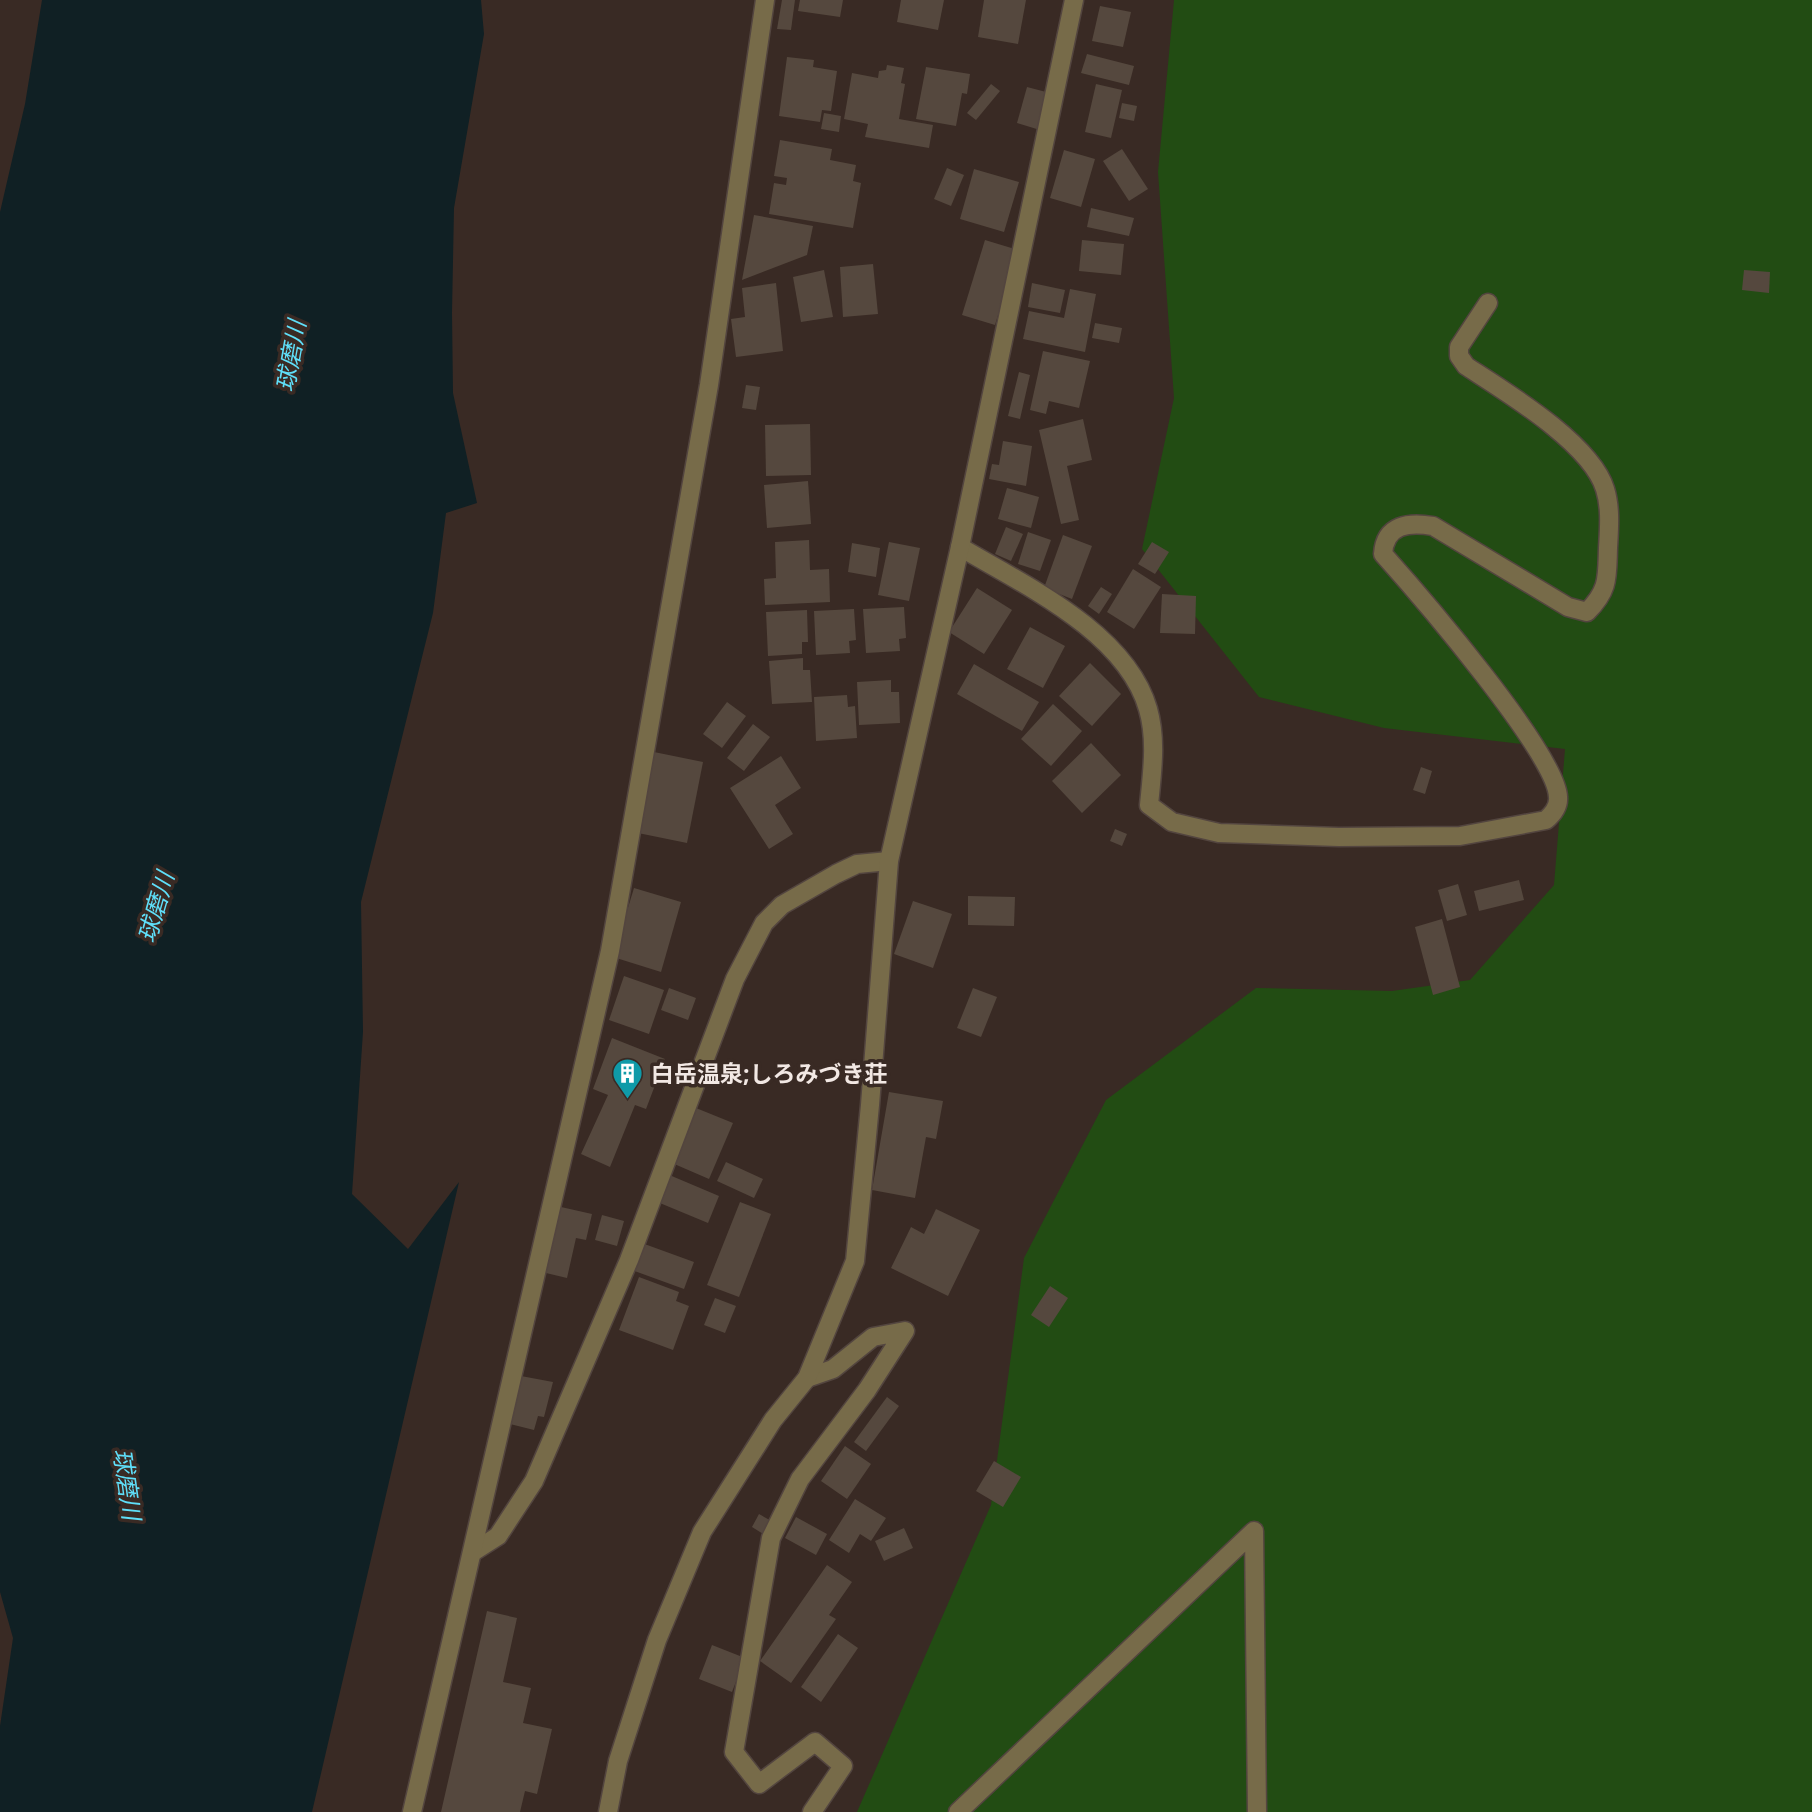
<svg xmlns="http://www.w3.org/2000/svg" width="1812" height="1812" font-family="'Open Sans','Noto Sans JP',sans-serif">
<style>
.green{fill:#224c13}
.water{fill:#102024}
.building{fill:#55483e}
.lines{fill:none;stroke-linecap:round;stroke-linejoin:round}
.minor-casing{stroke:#53453f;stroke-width:21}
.minor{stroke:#776b49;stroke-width:18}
.labels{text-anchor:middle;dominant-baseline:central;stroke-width:7;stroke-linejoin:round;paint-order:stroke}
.poi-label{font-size:23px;font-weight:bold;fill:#f2e8e4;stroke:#392a24;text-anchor:start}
.water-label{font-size:24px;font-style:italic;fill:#5fdff9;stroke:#392a24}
</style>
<rect width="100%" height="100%" fill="#392a24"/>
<!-- green -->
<path class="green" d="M 1174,0 L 1812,0 L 1812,1812 L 857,1812 L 991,1505 L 1024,1258 L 1106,1100 L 1256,988 L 1392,991 L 1470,980 L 1554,885 L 1565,749 L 1384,728 L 1259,697 L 1142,549 L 1174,398 L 1158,172 Z"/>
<!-- water -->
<path class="water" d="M 42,0 L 481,0 L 484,34 L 454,208 L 452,313 L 453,393 L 477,503 L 446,513 L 433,613 L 361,902 L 363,1032 L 352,1194 L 408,1249 L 459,1182 L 312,1812 L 0,1812 L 0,1726 L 13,1638 L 0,1592 L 0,212 L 25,104 Z"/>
<!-- building -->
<g class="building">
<path d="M 782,0 L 795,0 L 791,30 L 777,29 Z"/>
<path d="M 800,0 L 843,0 L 840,17 L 798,11 Z"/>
<path d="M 901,0 L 944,0 L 938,30 L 897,22 Z"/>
<path d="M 984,0 L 1026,0 L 1018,44 L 978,37 Z"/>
<path d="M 1100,6 L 1131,12 L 1123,47 L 1092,41 Z"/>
<path d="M 1087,54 L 1134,66 L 1129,85 L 1081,73 Z"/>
<path d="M 787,57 L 814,60 L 813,67 L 837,71 L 831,111 L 822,110 L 820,122 L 779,116 Z"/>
<path d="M 887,65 L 904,68 L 901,83 L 905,84 L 899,119 L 933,125 L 929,148 L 865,137 L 868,124 L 844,119 L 852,73 L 878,78 L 879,71 L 886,70 Z"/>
<path d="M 926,67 L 970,74 L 967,94 L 962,93 L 956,126 L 916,119 Z"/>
<path d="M 991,84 L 1000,91 L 976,120 L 967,113 Z"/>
<path d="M 1096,84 L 1122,90 L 1111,138 L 1085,132 Z"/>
<path d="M 1027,87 L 1050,93 L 1040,130 L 1017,123 Z"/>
<path d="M 1122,103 L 1137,106 L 1134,121 L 1119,118 Z"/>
<path d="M 824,113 L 841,116 L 839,132 L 821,129 Z"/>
<path d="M 780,140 L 832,149 L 830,160 L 856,165 L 853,181 L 861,183 L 853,228 L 769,214 L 774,183 L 786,185 L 787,178 L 774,176 Z"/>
<path d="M 1122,149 L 1148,189 L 1129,201 L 1103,161 Z"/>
<path d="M 1064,150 L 1095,159 L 1081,207 L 1050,198 Z"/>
<path d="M 947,168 L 964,175 L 951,206 L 934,199 Z"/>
<path d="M 974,169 L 1019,182 L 1004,232 L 960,219 Z"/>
<path d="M 1091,208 L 1134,218 L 1129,236 L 1087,227 Z"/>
<path d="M 754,215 L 813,226 L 807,255 L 742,280 Z"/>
<path d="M 985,240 L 1018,250 L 995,325 L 962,315 Z"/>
<path d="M 1082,240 L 1124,244 L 1121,275 L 1079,271 Z"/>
<path d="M 873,264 L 878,314 L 843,317 L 840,267 Z"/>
<path d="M 824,270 L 833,317 L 801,322 L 793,277 Z"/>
<path d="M 1744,270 L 1770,272 L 1769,293 L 1742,290 Z"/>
<path d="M 776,283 L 783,351 L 736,357 L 731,319 L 745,317 L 742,288 Z"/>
<path d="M 1032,283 L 1065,290 L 1060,313 L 1028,307 Z"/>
<path d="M 1070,289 L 1096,294 L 1085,352 L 1023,339 L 1029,311 L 1064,318 Z"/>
<path d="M 1095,323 L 1122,328 L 1119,343 L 1092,338 Z"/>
<path d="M 1043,351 L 1090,361 L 1079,408 L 1049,401 L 1046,414 L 1030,410 Z"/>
<path d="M 1019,372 L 1030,375 L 1020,419 L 1008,416 Z"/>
<path d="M 746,385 L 760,387 L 756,410 L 742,408 Z"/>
<path d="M 1083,419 L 1092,460 L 1067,466 L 1079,520 L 1061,524 L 1039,430 Z"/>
<path d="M 810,424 L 811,475 L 766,476 L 765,425 Z"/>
<path d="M 1003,441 L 1032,446 L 1026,486 L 989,479 L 992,464 L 999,465 Z"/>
<path d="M 808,481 L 811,524 L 767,528 L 764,485 Z"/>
<path d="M 1007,488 L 1039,497 L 1031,528 L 998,519 Z"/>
<path d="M 1006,527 L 1023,534 L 1011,561 L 995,554 Z"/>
<path d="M 1028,532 L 1051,540 L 1040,571 L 1018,564 Z"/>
<path d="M 1063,535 L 1092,546 L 1072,599 L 1044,588 Z"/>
<path d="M 809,540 L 810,570 L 829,569 L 830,602 L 765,605 L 764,579 L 776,578 L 775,542 Z"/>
<path d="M 889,542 L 920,548 L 909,601 L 878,595 Z"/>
<path d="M 1152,542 L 1169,552 L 1155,574 L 1138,564 Z"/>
<path d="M 852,543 L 880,548 L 876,577 L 848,572 Z"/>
<path d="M 1133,569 L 1161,587 L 1134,629 L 1107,612 Z"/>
<path d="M 1101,587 L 1112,594 L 1099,614 L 1088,606 Z"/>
<path d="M 977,588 L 1012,610 L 984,654 L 949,632 Z"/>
<path d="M 1162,594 L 1196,596 L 1195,634 L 1160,633 Z"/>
<path d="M 904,607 L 906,638 L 899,639 L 900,651 L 866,653 L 863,609 Z"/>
<path d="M 854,609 L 856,640 L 849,641 L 850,653 L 816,655 L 814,611 Z"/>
<path d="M 807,610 L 808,642 L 802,642 L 802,654 L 768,656 L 766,612 Z"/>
<path d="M 1030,627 L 1065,646 L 1043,688 L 1007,669 Z"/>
<path d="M 803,658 L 803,670 L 810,670 L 812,702 L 772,704 L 769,661 Z"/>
<path d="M 1090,663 L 1121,694 L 1092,726 L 1059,696 Z"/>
<path d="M 974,664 L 1039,702 L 1022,731 L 957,694 Z"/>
<path d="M 891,680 L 891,692 L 899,692 L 900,723 L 859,725 L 857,682 Z"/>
<path d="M 847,695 L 848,707 L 855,706 L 857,738 L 816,741 L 814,697 Z"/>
<path d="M 727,702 L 746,716 L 722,748 L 703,734 Z"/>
<path d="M 1053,704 L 1082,731 L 1051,766 L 1021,739 Z"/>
<path d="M 753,724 L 770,737 L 744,771 L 727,758 Z"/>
<path d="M 1091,743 L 1121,775 L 1082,813 L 1052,781 Z"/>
<path d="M 654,752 L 703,762 L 687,843 L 638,833 Z"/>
<path d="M 781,756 L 801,788 L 775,805 L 793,834 L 769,849 L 730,788 Z"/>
<path d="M 1421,767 L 1432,771 L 1425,794 L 1413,790 Z"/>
<path d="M 1115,829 L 1127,834 L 1122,846 L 1110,841 Z"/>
<path d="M 1519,880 L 1524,900 L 1479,911 L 1474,891 Z"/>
<path d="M 1458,884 L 1467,915 L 1447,921 L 1438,890 Z"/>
<path d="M 634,888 L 681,902 L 661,972 L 613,957 Z"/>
<path d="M 968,896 L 1015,897 L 1014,926 L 968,925 Z"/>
<path d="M 913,901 L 952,914 L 933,968 L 894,954 Z"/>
<path d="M 1442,919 L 1460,987 L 1433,995 L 1415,927 Z"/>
<path d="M 624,976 L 664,990 L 649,1034 L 609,1020 Z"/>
<path d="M 669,988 L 696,998 L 688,1020 L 661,1010 Z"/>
<path d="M 973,988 L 997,997 L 981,1037 L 957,1028 Z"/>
<path d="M 612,1038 L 665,1059 L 646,1109 L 635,1105 L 610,1167 L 581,1154 L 608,1095 L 593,1089 Z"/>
<path d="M 889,1092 L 943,1101 L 936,1139 L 926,1137 L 915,1198 L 872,1190 Z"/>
<path d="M 696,1108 L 733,1123 L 709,1179 L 672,1163 Z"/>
<path d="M 726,1162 L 763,1179 L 754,1198 L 717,1181 Z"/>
<path d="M 667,1174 L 719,1196 L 708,1223 L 655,1201 Z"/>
<path d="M 740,1202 L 771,1214 L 739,1297 L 707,1285 Z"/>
<path d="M 561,1207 L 592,1214 L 586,1240 L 576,1238 L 567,1278 L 546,1273 Z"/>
<path d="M 936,1209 L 980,1230 L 948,1296 L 891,1268 L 911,1227 L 924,1234 Z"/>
<path d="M 602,1215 L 624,1221 L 617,1246 L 595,1240 Z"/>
<path d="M 639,1242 L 694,1262 L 684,1289 L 629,1269 Z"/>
<path d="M 639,1277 L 679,1292 L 676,1301 L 689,1306 L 673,1350 L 619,1330 Z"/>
<path d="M 1050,1286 L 1068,1298 L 1049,1327 L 1031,1315 Z"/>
<path d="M 715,1298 L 736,1306 L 725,1333 L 704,1325 Z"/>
<path d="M 521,1376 L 553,1382 L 544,1417 L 538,1416 L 534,1430 L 510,1424 Z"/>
<path d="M 887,1397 L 899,1406 L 866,1451 L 854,1442 Z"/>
<path d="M 845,1446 L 871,1464 L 847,1499 L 821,1481 Z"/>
<path d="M 994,1461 L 1021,1477 L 1003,1507 L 976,1491 Z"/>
<path d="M 855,1499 L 886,1518 L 871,1541 L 860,1534 L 849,1553 L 829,1540 Z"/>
<path d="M 759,1514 L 773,1522 L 765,1535 L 752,1527 Z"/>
<path d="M 796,1517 L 827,1534 L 816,1555 L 785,1538 Z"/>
<path d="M 904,1528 L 913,1548 L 884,1561 L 875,1541 Z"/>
<path d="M 827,1565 L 852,1582 L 829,1615 L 836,1619 L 791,1683 L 760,1661 Z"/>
<path d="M 487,1611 L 517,1618 L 503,1682 L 531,1688 L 523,1723 L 552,1729 L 537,1794 L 525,1791 L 520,1812 L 441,1812 Z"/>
<path d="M 838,1634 L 858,1648 L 821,1702 L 801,1687 Z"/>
<path d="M 712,1645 L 745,1658 L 732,1692 L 699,1679 Z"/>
</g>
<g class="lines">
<defs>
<g id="minor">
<path d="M 960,547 C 1024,585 1126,632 1148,709 C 1157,740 1152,773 1149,805 L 1172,822 L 1219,833 L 1339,837 L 1460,836 L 1546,820 C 1553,814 1559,807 1558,797 C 1557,754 1417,592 1383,554 C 1385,524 1409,522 1433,526 L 1568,607 L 1587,612 C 1609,590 1607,578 1608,548 C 1609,529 1611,508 1605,489 C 1591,443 1506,392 1466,366 L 1459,356 L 1459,347 L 1488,303"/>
<path d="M 807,1378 L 833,1369 L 873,1337 L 905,1331 L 867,1390 L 800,1479 L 771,1538 L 734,1752 L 759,1784 L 815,1742 L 843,1766 L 812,1812"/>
<path d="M 473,1552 L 498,1536 L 534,1481 L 629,1260 L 735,979 L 764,923 L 782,905 L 836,874 L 857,864 L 889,861"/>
<path d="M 412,1812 L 610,951 L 709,385 L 765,0"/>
<path d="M 608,1812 L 618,1761 L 657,1640 L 702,1532 L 773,1420 L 807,1378 L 855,1261 L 870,1105 L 889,861 L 960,547 L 1074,0"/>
<path d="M 958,1812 L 1254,1531 L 1257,1812"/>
</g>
</defs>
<!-- minor casing -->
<use href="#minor" class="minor-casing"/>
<!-- minor -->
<use href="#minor" class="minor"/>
</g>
<!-- icons -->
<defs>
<symbol id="building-pin" viewBox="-11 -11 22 30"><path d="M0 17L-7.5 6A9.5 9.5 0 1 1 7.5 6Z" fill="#0f9aa8" stroke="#392a24"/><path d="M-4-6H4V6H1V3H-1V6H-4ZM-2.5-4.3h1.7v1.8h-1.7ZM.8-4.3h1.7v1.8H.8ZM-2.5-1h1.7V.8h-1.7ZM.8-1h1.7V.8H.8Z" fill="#fff"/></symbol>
</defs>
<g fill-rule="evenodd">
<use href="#building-pin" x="610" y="1056" width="35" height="47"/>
</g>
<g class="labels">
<!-- poi labels -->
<g class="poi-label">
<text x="651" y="1073">白岳温泉;しろみづき荘</text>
</g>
<!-- water labels -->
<g class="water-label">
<text transform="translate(290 356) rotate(-80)">球磨川</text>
<text transform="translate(155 907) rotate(-74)">球磨川</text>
<text transform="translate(128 1484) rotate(82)">球磨川</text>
</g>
</g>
</svg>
